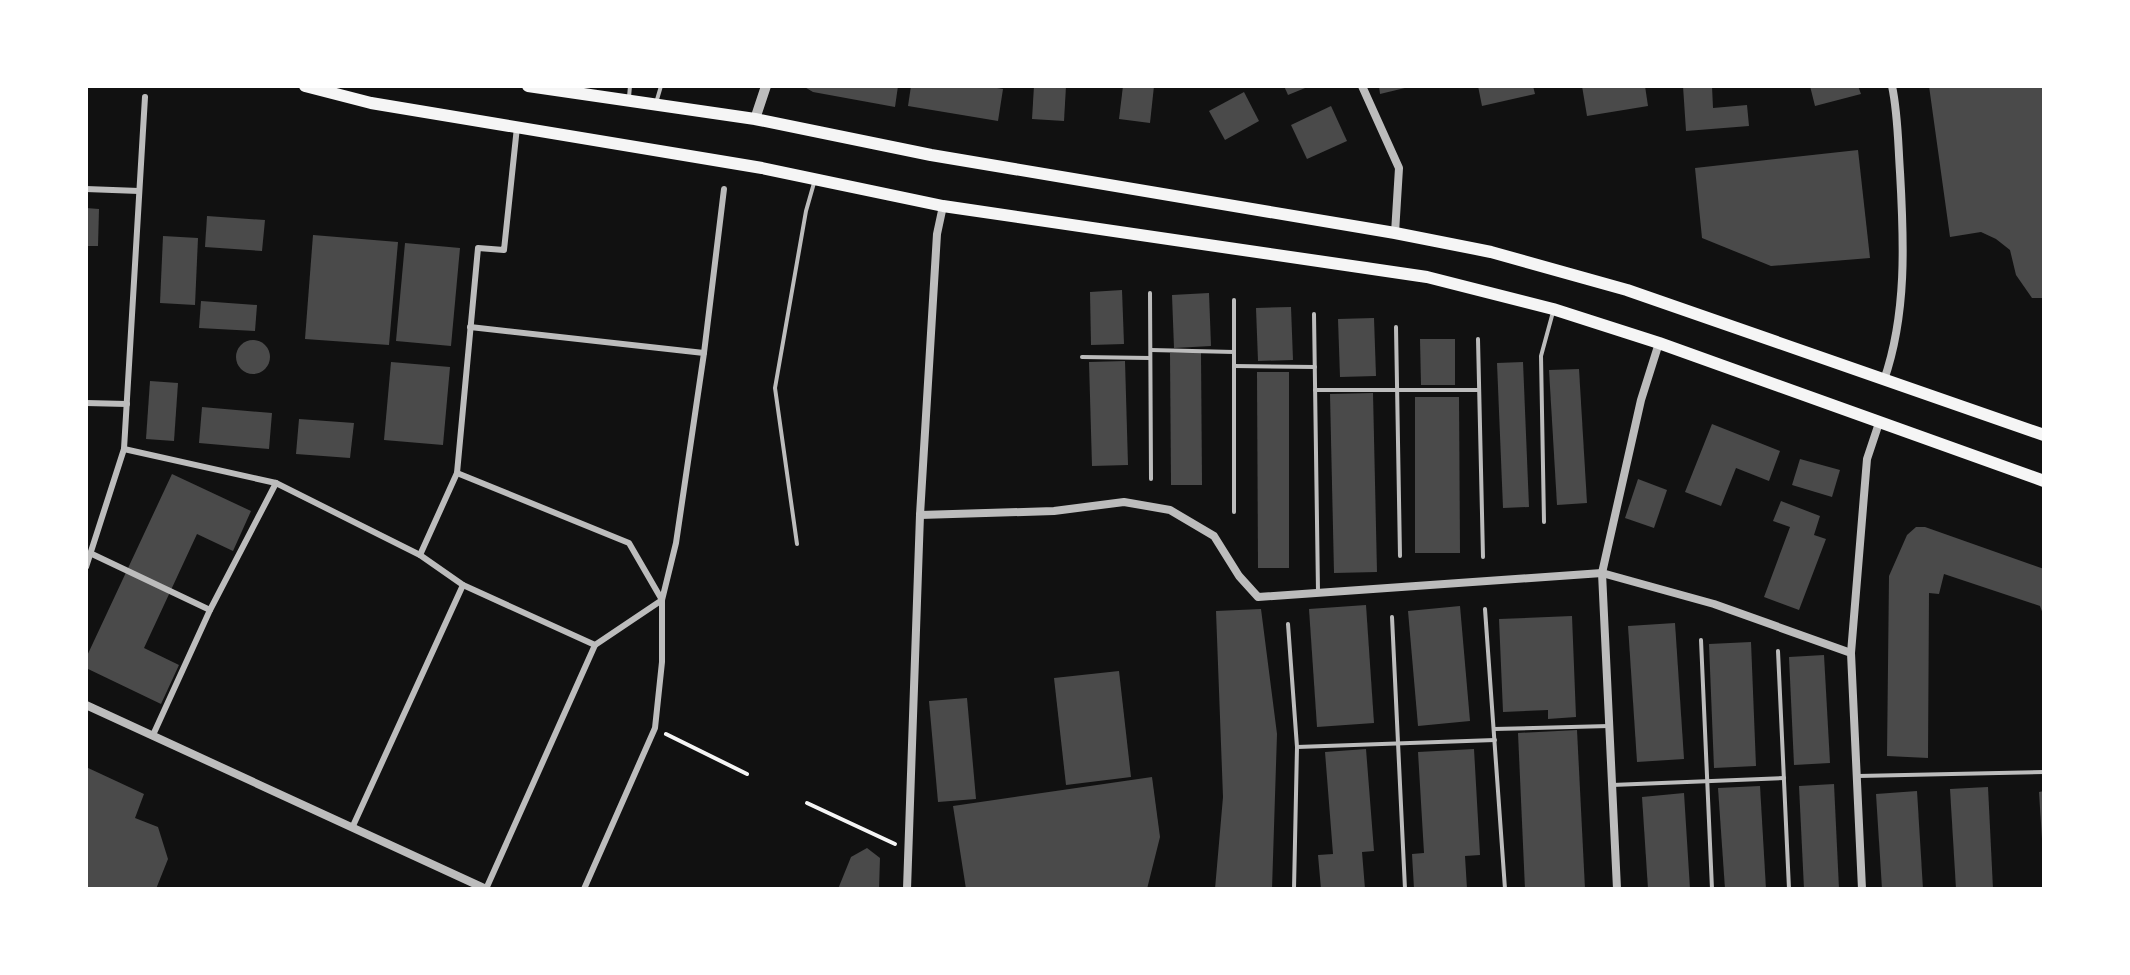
<svg xmlns="http://www.w3.org/2000/svg" width="2130" height="975" font-family="Montserrat,sans-serif">
<style>
.building{fill:#4a4a4a}
.lines{fill:none;stroke-linecap:round;stroke-linejoin:round}
.path{stroke:#f5f5f5;stroke-width:4}
.service{stroke:#bcbcbc;stroke-width:4}
.pedestrian{stroke:#bcbcbc;stroke-width:6}
.minor{stroke:#bcbcbc;stroke-width:8}
.tertiary{stroke:#bcbcbc;stroke-width:10}
.secondary{stroke:#f5f5f5;stroke-width:12}
</style>
<rect width="100%" height="100%" fill="#111"/>
<!-- building -->
<g class="building">
<path d="M 803,86 L 898,86 L 895,107 L 813,92 Z"/>
<path d="M 911,86 L 985,86 L 1003,89 L 998,121 L 908,106 Z"/>
<path d="M 1034,86 L 1066,86 L 1064,121 L 1032,119 Z"/>
<path d="M 1123,86 L 1154,86 L 1150,123 L 1119,119 Z"/>
<path d="M 1284,86 L 1310,86 L 1288,95 Z"/>
<path d="M 1379,86 L 1409,86 L 1409,87 L 1380,94 Z"/>
<path d="M 1478,86 L 1533,86 L 1535,94 L 1482,106 Z"/>
<path d="M 1582,86 L 1645,86 L 1648,106 L 1587,116 Z"/>
<path d="M 1683,86 L 1712,86 L 1713,108 L 1747,105 L 1749,126 L 1686,131 Z"/>
<path d="M 1810,86 L 1858,86 L 1861,94 L 1815,106 Z"/>
<path d="M 1929,86 L 2044,86 L 2044,298 L 2032,298 L 2016,275 L 2010,250 L 1996,239 L 1981,232 L 1950,237 Z"/>
<path d="M 1244,92 L 1259,121 L 1225,140 L 1209,111 Z"/>
<path d="M 1331,106 L 1347,141 L 1307,159 L 1291,125 Z"/>
<path d="M 1858,150 L 1870,258 L 1771,266 L 1702,238 L 1695,168 Z"/>
<path d="M 86,208 L 99,209 L 98,246 L 86,246 Z"/>
<path d="M 207,216 L 265,220 L 262,251 L 205,247 Z"/>
<path d="M 313,235 L 398,242 L 389,345 L 305,339 Z"/>
<path d="M 163,236 L 198,238 L 195,305 L 160,303 Z"/>
<path d="M 405,243 L 460,248 L 451,346 L 396,341 Z"/>
<path d="M 1122,290 L 1124,344 L 1091,345 L 1090,292 Z"/>
<path d="M 1209,293 L 1211,346 L 1174,348 L 1172,295 Z"/>
<path d="M 201,301 L 257,305 L 255,331 L 199,328 Z"/>
<path d="M 1291,307 L 1293,360 L 1258,361 L 1256,308 Z"/>
<path d="M 1374,318 L 1376,376 L 1340,377 L 1338,319 Z"/>
<path d="M 1420,339 L 1455,339 L 1455,385 L 1421,385 Z"/>
<circle cx="253" cy="357" r="17"/>
<path d="M 1170,353 L 1201,353 L 1202,485 L 1171,485 Z"/>
<path d="M 1125,361 L 1128,465 L 1092,466 L 1089,362 Z"/>
<path d="M 391,362 L 450,367 L 443,445 L 384,440 Z"/>
<path d="M 1523,362 L 1529,507 L 1503,508 L 1497,363 Z"/>
<path d="M 1579,369 L 1587,503 L 1557,505 L 1549,370 Z"/>
<path d="M 1257,372 L 1289,372 L 1289,568 L 1258,568 Z"/>
<path d="M 150,381 L 178,383 L 174,441 L 146,439 Z"/>
<path d="M 1373,393 L 1377,572 L 1334,573 L 1330,394 Z"/>
<path d="M 1415,397 L 1459,397 L 1460,553 L 1415,553 Z"/>
<path d="M 202,407 L 272,413 L 269,449 L 199,443 Z"/>
<path d="M 299,419 L 354,423 L 350,458 L 296,454 Z"/>
<path d="M 1712,424 L 1780,451 L 1769,481 L 1736,468 L 1721,506 L 1685,492 Z"/>
<path d="M 1800,459 L 1840,470 L 1832,497 L 1792,485 Z"/>
<path d="M 172,474 L 251,511 L 233,551 L 197,534 L 144,648 L 179,665 L 161,704 L 86,668 L 86,658 Z"/>
<path d="M 1638,479 L 1667,490 L 1654,528 L 1625,518 Z"/>
<path d="M 1781,501 L 1820,516 L 1814,535 L 1826,539 L 1799,610 L 1764,597 L 1790,527 L 1773,521 Z"/>
<path d="M 1916,527 L 1925,527 L 2044,569 L 2044,617 L 2040,606 L 1944,574 L 1939,594 L 1929,593 L 1928,758 L 1887,756 L 1889,576 L 1907,535 Z"/>
<path d="M 1366,605 L 1374,723 L 1317,727 L 1309,609 Z"/>
<path d="M 1460,606 L 1470,721 L 1418,726 L 1408,611 Z"/>
<path d="M 1261,609 L 1277,734 L 1272,889 L 1215,889 L 1223,797 L 1216,611 Z"/>
<path d="M 1572,616 L 1576,717 L 1548,719 L 1548,710 L 1503,712 L 1499,619 Z"/>
<path d="M 1675,623 L 1684,759 L 1637,762 L 1628,626 Z"/>
<path d="M 1751,642 L 1756,766 L 1714,768 L 1709,644 Z"/>
<path d="M 1824,655 L 1830,763 L 1794,765 L 1789,657 Z"/>
<path d="M 1119,671 L 1131,777 L 1066,785 L 1054,678 Z"/>
<path d="M 967,698 L 976,799 L 938,802 L 929,701 Z"/>
<path d="M 1577,730 L 1585,889 L 1525,889 L 1518,733 Z"/>
<path d="M 1366,749 L 1374,851 L 1362,852 L 1365,889 L 1321,889 L 1318,855 L 1333,854 L 1325,752 Z"/>
<path d="M 1474,749 L 1480,855 L 1465,856 L 1467,889 L 1414,889 L 1412,854 L 1424,853 L 1418,752 Z"/>
<path d="M 86,767 L 144,794 L 135,818 L 158,827 L 168,859 L 156,889 L 86,889 Z"/>
<path d="M 1152,777 L 1160,837 L 1147,889 L 966,889 L 953,806 Z"/>
<path d="M 1834,784 L 1839,889 L 1804,889 L 1799,786 Z"/>
<path d="M 1760,786 L 1766,889 L 1725,889 L 1718,788 Z"/>
<path d="M 1988,787 L 1993,889 L 1956,889 L 1950,789 Z"/>
<path d="M 1917,791 L 1923,889 L 1882,889 L 1876,794 Z"/>
<path d="M 2044,791 L 2044,839 L 2042,839 L 2039,792 Z"/>
<path d="M 1684,793 L 1690,889 L 1648,889 L 1642,797 Z"/>
<path d="M 867,848 L 880,858 L 879,889 L 838,889 L 851,857 Z"/>
</g>
<g class="lines">
<!-- path -->
<g class="path">
<path d="M 666,734 L 747,774"/>
<path d="M 807,803 L 895,844"/>
</g>
<!-- service -->
<g class="service">
<path d="M 152,86 L 179,86"/>
<path d="M 629,97 L 630,86"/>
<path d="M 656,103 L 661,86"/>
<path d="M 1150,293 L 1151,479"/>
<path d="M 1314,314 L 1318,591"/>
<path d="M 1396,327 L 1400,556"/>
<path d="M 1478,339 L 1483,557"/>
<path d="M 1151,350 L 1234,352"/>
<path d="M 1082,357 L 1150,358"/>
<path d="M 1234,366 L 1315,367"/>
<path d="M 1315,390 L 1479,390"/>
<path d="M 1234,512 L 1234,300"/>
<path d="M 1544,522 L 1541,356 L 1553,312"/>
<path d="M 797,544 L 775,388 L 806,211 L 814,183"/>
<path d="M 1485,609 L 1505,889"/>
<path d="M 1392,617 L 1405,889"/>
<path d="M 1288,624 L 1297,747 L 1294,889"/>
<path d="M 1701,640 L 1712,889"/>
<path d="M 1778,651 L 1789,889"/>
<path d="M 1494,729 L 1609,726"/>
<path d="M 1297,747 L 1495,740"/>
<path d="M 1858,776 L 2044,772"/>
<path d="M 1612,785 L 1784,778"/>
</g>
<!-- pedestrian -->
<g class="pedestrian">
<path d="M 86,189 L 139,191"/>
<path d="M 470,327 L 704,353"/>
<path d="M 86,403 L 127,404"/>
<path d="M 124,449 L 276,483 L 420,555 L 463,585 L 595,645 L 662,600 L 629,543 L 457,473"/>
<path d="M 92,554 L 210,610"/>
<path d="M 420,555 L 457,473 L 478,248 L 504,250 L 517,127"/>
<path d="M 86,567 L 124,449 L 145,97"/>
<path d="M 153,735 L 210,610 L 276,483"/>
<path d="M 352,828 L 463,585"/>
<path d="M 486,889 L 595,645"/>
<path d="M 584,889 L 655,728 L 662,662 L 662,600 L 676,543 L 704,353 L 724,189"/>
</g>
<!-- minor -->
<g class="minor">
<path d="M 1362,86 L 1399,168 L 1395,233"/>
<path d="M 1884,380 C 1907,314 1904,241 1900,172 C 1898,143 1898,114 1892,86"/>
<path d="M 920,515 L 1054,511 L 1124,502 L 1170,510 L 1214,536 L 1239,576 L 1258,597 L 1602,573 L 1714,604 L 1851,653 L 1862,889"/>
<path d="M 1851,653 L 1867,459 L 1879,423"/>
<path d="M 86,705 L 486,889"/>
<path d="M 907,889 L 920,515 L 937,234 L 943,206"/>
<path d="M 1617,889 L 1602,573 L 1641,400 L 1659,343"/>
</g>
<!-- tertiary -->
<path class="tertiary" d="M 755,119 L 766,86"/>
<!-- secondary -->
<g class="secondary">
<path d="M 305,86 L 371,103 L 762,168 L 943,206 L 1427,277 L 1553,309 L 1659,343 L 2044,481"/>
<path d="M 528,86 L 755,119 L 931,155 L 1395,233 L 1491,252 L 1627,290 L 2044,435"/>
</g>
</g>
<!-- border -->
<rect width="2130" height="975" fill="none" stroke="#ffffff" stroke-width="176"/>
</svg>
